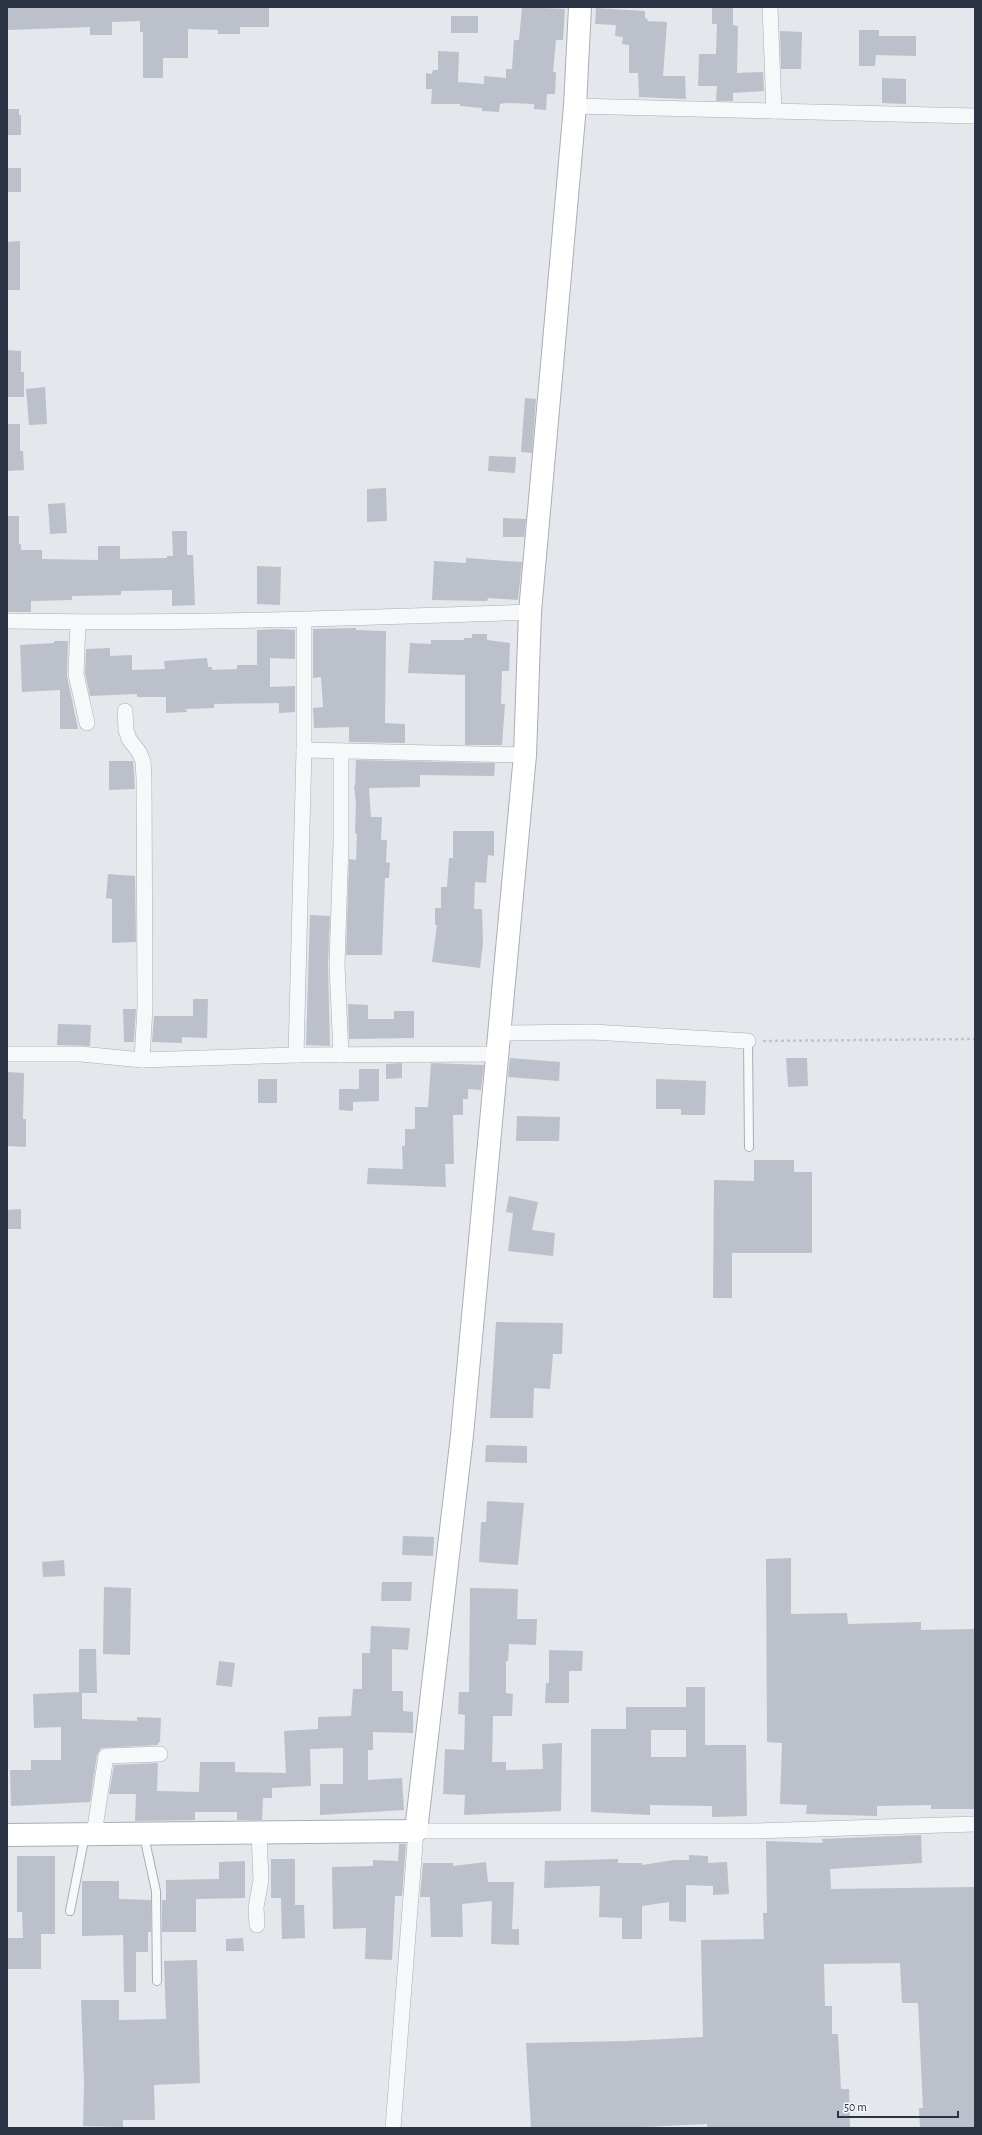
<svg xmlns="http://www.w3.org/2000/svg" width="982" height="2135" font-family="'Alegreya Sans',sans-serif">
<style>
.building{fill:#bbc0ca;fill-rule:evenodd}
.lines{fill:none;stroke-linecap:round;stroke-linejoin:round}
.lane-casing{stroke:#a9aeb7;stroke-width:10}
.street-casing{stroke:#a9aeb7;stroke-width:16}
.secondary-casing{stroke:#a9aeb7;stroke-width:24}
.path{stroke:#c2c5cb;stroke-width:2.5;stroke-dasharray:3 3;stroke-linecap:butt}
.lane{stroke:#f7f8fa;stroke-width:8}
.street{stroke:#f7f8fa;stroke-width:15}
.secondary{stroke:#fff;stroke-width:22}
</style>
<rect width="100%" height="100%" fill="#e4e7ec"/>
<!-- building -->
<g class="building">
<path d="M 7,7 L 269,7 L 269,27 L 240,27 L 240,34 L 218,34 L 218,30 L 188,29 L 188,58 L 163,58 L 163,78 L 143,78 L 143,32 L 140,32 L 140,21 L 112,22 L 112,35 L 90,35 L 90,27 L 7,30 Z"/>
<path d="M 522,7 L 565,9 L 563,40 L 556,40 L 553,72 L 556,72 L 555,94 L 547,94 L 546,110 L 534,109 L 534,104 L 505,103 L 500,104 L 499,112 L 482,111 L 482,108 L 460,106 L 460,104 L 431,104 L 432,89 L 426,89 L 426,73 L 432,74 L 433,70 L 438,70 L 438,51 L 459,52 L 458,82 L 484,84 L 484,76 L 506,78 L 506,69 L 512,69 L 514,40 L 519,40 Z"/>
<path d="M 712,7 L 733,7 L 733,25 L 738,26 L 737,73 L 763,72 L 764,91 L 733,93 L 733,101 L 716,101 L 717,86 L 698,86 L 699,54 L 716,54 L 717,24 L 712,24 Z"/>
<path d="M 596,8 L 645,11 L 645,18 L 648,19 L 647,21 L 667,22 L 663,76 L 685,76 L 686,99 L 639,97 L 638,73 L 629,73 L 629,45 L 622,44 L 623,37 L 615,36 L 616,25 L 595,24 Z"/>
<rect x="451" y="16" width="27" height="17"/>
<path d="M 859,30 L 879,30 L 879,36 L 916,36 L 916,56 L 876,55 L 875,66 L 859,66 Z"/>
<path d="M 780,31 L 802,32 L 801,69 L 781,69 Z"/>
<path d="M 882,78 L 906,79 L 906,104 L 882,103 Z"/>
<path d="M 7,109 L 19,109 L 19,115 L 21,115 L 21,135 L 7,135 Z"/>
<rect x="7" y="168" width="14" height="24"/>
<path d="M 20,241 L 20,290 L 7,290 L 7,242 Z"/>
<path d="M 7,350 L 21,351 L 21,372 L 24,372 L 24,397 L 7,397 Z"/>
<path d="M 45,387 L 47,424 L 29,425 L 26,389 Z"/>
<path d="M 525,398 L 536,399 L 532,453 L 521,452 Z"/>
<path d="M 7,424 L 20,424 L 20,451 L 23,451 L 24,470 L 7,471 Z"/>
<path d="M 489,456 L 516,457 L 515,473 L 488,471 Z"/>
<path d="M 386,488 L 387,521 L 367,522 L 367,489 Z"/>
<path d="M 65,503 L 67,533 L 50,534 L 48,504 Z"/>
<path d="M 7,516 L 19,516 L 19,544 L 21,544 L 21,550 L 42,550 L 42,559 L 98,560 L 98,546 L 120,546 L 120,559 L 167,558 L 167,556 L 173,556 L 172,531 L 187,531 L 187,555 L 193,555 L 195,605 L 172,606 L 172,590 L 121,591 L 121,595 L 72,596 L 72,600 L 31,601 L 31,612 L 7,612 Z"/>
<path d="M 503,518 L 526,519 L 524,537 L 503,537 Z"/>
<path d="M 466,558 L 522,562 L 518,600 L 488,598 L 487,601 L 432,600 L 434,561 L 466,563 Z"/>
<path d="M 257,566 L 281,567 L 280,605 L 257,604 Z"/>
<path d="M 356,628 L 356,630 L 386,631 L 385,723 L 405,724 L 405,743 L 349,742 L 349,727 L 314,728 L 313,708 L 323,707 L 321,677 L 313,678 L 313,629 Z"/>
<path d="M 277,629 L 295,630 L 295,659 L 270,658 L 270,687 L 295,686 L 295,712 L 279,713 L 279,703 L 214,704 L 214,708 L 186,709 L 187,712 L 166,713 L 166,697 L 137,697 L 137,694 L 90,696 L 85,673 L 86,649 L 110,648 L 110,656 L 132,655 L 132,670 L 165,669 L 164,661 L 207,658 L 208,667 L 212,667 L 212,670 L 237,669 L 237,665 L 257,665 L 257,630 Z"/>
<path d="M 472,634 L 487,634 L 487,640 L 510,643 L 509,671 L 502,671 L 501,704 L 505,704 L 502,745 L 465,745 L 465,675 L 408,673 L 410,643 L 431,644 L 431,640 L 464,640 L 464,638 L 472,638 Z"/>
<path d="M 54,641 L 68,641 L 67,676 L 78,729 L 60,729 L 60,690 L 22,692 L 20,645 L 54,643 Z"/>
<path d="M 356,760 L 495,763 L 494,776 L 420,775 L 420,787 L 369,788 L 371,817 L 382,817 L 381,840 L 387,840 L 386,862 L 390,863 L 389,878 L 385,878 L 382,955 L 346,955 L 349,859 L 356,860 L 357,834 L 355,833 L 356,803 L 354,786 L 355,786 Z"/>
<path d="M 109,761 L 133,761 L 135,789 L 109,790 Z"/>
<path d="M 453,831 L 494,831 L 494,856 L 488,855 L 486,883 L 475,882 L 474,909 L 482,909 L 483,943 L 480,968 L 432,962 L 437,925 L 435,925 L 435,908 L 441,908 L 441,887 L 447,887 L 449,858 L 453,858 Z"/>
<path d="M 108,874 L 135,876 L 136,942 L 112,943 L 112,899 L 106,898 Z"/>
<path d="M 310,915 L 330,916 L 328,965 L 330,1046 L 306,1045 Z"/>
<path d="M 193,999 L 208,999 L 207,1038 L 182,1037 L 182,1043 L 152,1042 L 154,1016 L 193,1016 Z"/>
<path d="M 348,1004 L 368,1005 L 368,1019 L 394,1019 L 394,1011 L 414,1011 L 414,1038 L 349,1039 Z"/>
<path d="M 123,1009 L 136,1009 L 134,1042 L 124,1042 Z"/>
<path d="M 58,1024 L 91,1025 L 90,1046 L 57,1045 Z"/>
<path d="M 510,1058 L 560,1062 L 559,1081 L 508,1077 Z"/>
<path d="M 786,1058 L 807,1058 L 808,1086 L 788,1087 Z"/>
<path d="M 402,1063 L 402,1078 L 386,1079 L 386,1064 Z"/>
<path d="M 431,1063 L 484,1065 L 481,1090 L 468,1089 L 468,1099 L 463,1099 L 463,1115 L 453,1115 L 454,1164 L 445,1164 L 446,1187 L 367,1184 L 368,1168 L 403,1169 L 402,1146 L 405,1146 L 405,1129 L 415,1129 L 415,1107 L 428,1107 Z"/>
<path d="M 359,1069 L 379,1069 L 379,1101 L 353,1102 L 353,1111 L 339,1110 L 339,1089 L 359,1089 Z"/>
<path d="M 7,1072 L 24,1073 L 23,1119 L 26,1119 L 26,1147 L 7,1146 Z"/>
<rect x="258" y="1079" width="19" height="24"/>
<path d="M 656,1079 L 706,1081 L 705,1115 L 681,1115 L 681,1109 L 656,1109 Z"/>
<path d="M 517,1116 L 560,1117 L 559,1141 L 516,1141 Z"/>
<path d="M 754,1160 L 794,1160 L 794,1172 L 812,1172 L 812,1253 L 732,1253 L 732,1298 L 713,1298 L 714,1180 L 754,1181 Z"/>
<path d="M 509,1196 L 538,1202 L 532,1230 L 555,1233 L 553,1256 L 508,1251 L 513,1213 L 506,1212 Z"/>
<path d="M 21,1209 L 21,1229 L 7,1229 L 7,1210 Z"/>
<path d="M 496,1322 L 563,1323 L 562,1354 L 553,1354 L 550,1389 L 534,1388 L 533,1418 L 490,1418 Z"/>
<path d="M 486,1445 L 527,1446 L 527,1463 L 485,1462 Z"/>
<path d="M 487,1501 L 524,1503 L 518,1565 L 479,1562 L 481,1522 L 486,1522 Z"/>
<path d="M 403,1536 L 434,1537 L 433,1556 L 402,1555 Z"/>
<path d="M 791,1558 L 791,1614 L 847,1613 L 848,1624 L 921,1622 L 921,1630 L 975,1629 L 975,1809 L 931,1809 L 931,1805 L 877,1806 L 877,1816 L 806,1814 L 807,1805 L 780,1804 L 782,1743 L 767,1742 L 766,1559 Z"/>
<path d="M 64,1560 L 65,1576 L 43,1577 L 42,1562 Z"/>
<path d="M 382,1582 L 412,1582 L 411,1601 L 381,1601 Z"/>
<path d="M 104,1587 L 131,1588 L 130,1655 L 103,1654 Z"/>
<path d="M 470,1588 L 518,1589 L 517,1619 L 537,1619 L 536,1645 L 509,1644 L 508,1661 L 506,1661 L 506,1693 L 513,1694 L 512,1716 L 493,1716 L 492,1762 L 506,1762 L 506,1770 L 543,1769 L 542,1744 L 562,1743 L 561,1811 L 464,1815 L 465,1795 L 443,1794 L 445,1749 L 464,1750 L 465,1715 L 458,1714 L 459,1692 L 469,1692 Z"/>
<path d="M 371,1626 L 410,1628 L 408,1650 L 392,1649 L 392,1691 L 403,1691 L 403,1711 L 413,1712 L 413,1733 L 373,1732 L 373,1750 L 368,1750 L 368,1780 L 402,1778 L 404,1810 L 320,1815 L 320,1784 L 343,1784 L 343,1748 L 310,1749 L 311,1786 L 272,1788 L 272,1798 L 263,1798 L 262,1820 L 237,1820 L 237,1812 L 195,1812 L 195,1820 L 135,1821 L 136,1794 L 109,1794 L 114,1765 L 158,1763 L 157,1791 L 199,1792 L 200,1762 L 235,1762 L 235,1772 L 286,1773 L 284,1731 L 318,1729 L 318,1717 L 351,1716 L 353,1689 L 362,1689 L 362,1653 L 370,1653 Z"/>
<path d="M 79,1649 L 96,1649 L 97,1693 L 82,1693 L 82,1719 L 137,1721 L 137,1717 L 161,1718 L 160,1742 L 159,1742 L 158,1745 L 101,1748 L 97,1755 L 90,1802 L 11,1806 L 10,1770 L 31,1770 L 31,1760 L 61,1760 L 61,1727 L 34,1728 L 33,1694 L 79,1692 Z"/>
<path d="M 549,1650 L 583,1651 L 582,1671 L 569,1671 L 569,1703 L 545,1703 L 546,1683 L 549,1683 Z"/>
<path d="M 219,1661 L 235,1663 L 232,1687 L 216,1685 Z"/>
<path d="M 686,1687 L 705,1687 L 705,1745 L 746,1745 L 747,1816 L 712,1817 L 712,1806 L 650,1805 L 650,1815 L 591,1812 L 591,1729 L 626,1729 L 626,1707 L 686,1707 ZM 651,1730 L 686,1730 L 686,1757 L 651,1757 Z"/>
<path d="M 921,1835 L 922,1863 L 830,1869 L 831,1889 L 975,1887 L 975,2127 L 920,2128 L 919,2108 L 923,2108 L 918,2003 L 902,2003 L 900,1963 L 824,1964 L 825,2006 L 832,2006 L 832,2034 L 838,2034 L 841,2089 L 849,2089 L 850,2128 L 707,2128 L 707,2124 L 622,2128 L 531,2128 L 526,2043 L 626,2041 L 703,2037 L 701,1940 L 764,1939 L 763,1913 L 767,1913 L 766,1841 L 823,1843 L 822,1839 Z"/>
<path d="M 399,1844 L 406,1844 L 402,1896 L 395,1896 L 392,1960 L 365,1959 L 366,1928 L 333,1929 L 332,1867 L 373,1866 L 373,1860 L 398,1861 Z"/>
<path d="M 689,1855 L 708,1856 L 708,1863 L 727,1862 L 729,1894 L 713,1895 L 713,1886 L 686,1885 L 686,1922 L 669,1921 L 669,1902 L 642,1906 L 642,1939 L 622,1939 L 622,1918 L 599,1917 L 600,1886 L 544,1888 L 545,1861 L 618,1859 L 618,1863 L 642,1863 L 642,1865 L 674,1860 L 689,1860 Z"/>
<path d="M 17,1856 L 55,1856 L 55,1934 L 41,1934 L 41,1969 L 7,1969 L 7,1938 L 23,1938 L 22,1912 L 17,1912 Z"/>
<path d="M 271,1859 L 295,1859 L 295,1905 L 304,1905 L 305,1938 L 282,1939 L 281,1898 L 271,1898 Z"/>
<path d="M 245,1861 L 245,1898 L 196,1899 L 196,1932 L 162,1932 L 162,1900 L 166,1900 L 166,1880 L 219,1879 L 219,1862 Z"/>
<path d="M 486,1862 L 488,1882 L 514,1882 L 512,1929 L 519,1929 L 519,1945 L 491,1944 L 492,1901 L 462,1904 L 463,1937 L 431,1937 L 430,1897 L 420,1897 L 423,1863 L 453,1863 L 453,1866 Z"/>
<path d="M 82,1881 L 119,1881 L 119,1899 L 151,1900 L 151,1932 L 148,1932 L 148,1952 L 136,1952 L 136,1992 L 124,1992 L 123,1935 L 82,1936 Z"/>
<path d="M 243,1938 L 244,1951 L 226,1951 L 226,1939 Z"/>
<path d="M 197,1960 L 200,2083 L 154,2085 L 155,2120 L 123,2120 L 123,2127 L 83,2126 L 84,2083 L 81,2000 L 119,2000 L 119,2020 L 166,2019 L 164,1961 Z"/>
</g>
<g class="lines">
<defs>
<g id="lane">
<path d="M 748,1041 L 749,1147"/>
<path d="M 144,1836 L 156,1891 L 157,1981"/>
<path d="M 70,1911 L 85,1835"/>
</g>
<g id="street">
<path d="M 770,7 L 774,111"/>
<path d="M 575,106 L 975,116"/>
<path d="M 7,621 C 181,624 356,618 530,612"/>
<path d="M 78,622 L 76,674 L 87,723"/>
<path d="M 125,711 L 126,730 L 129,739 L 139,752 L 143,761 L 144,779 L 145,1007 L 142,1060"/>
<path d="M 304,750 L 525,755"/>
<path d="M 341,751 L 341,843 L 337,965 L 341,1055"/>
<path d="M 500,1033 L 592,1032 L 748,1041"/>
<path d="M 7,1054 L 81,1054 L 142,1060 L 296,1055 L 497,1054"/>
<path d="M 296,1055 L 304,750 L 304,620"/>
<path d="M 94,1834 L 106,1756 L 160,1754"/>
<path d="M 257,1925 L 256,1907 L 261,1880 L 259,1834"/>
<path d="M 393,2128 L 416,1831 L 754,1831 L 975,1824"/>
</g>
<path id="secondary" d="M 7,1835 L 416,1831 L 462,1435 L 525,755 L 530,612 L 575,106 L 580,7"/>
</defs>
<!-- lane casing -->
<use href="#lane" class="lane-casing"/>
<!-- street casing -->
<use href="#street" class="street-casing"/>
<!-- secondary casing -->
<use href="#secondary" class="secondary-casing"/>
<!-- path -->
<path class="path" d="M 763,1041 L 975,1039"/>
<!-- lane -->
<use href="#lane" class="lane"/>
<!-- street -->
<use href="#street" class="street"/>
<!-- secondary -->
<use href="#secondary" class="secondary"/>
</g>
<!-- border -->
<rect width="982" height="2135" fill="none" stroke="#2b3445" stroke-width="16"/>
<!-- scale -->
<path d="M838 2111v6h120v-6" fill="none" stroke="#2b3445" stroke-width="2"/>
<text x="844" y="2111" font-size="12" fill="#2b3445" stroke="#f4f6f9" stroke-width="3" paint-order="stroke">50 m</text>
</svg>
